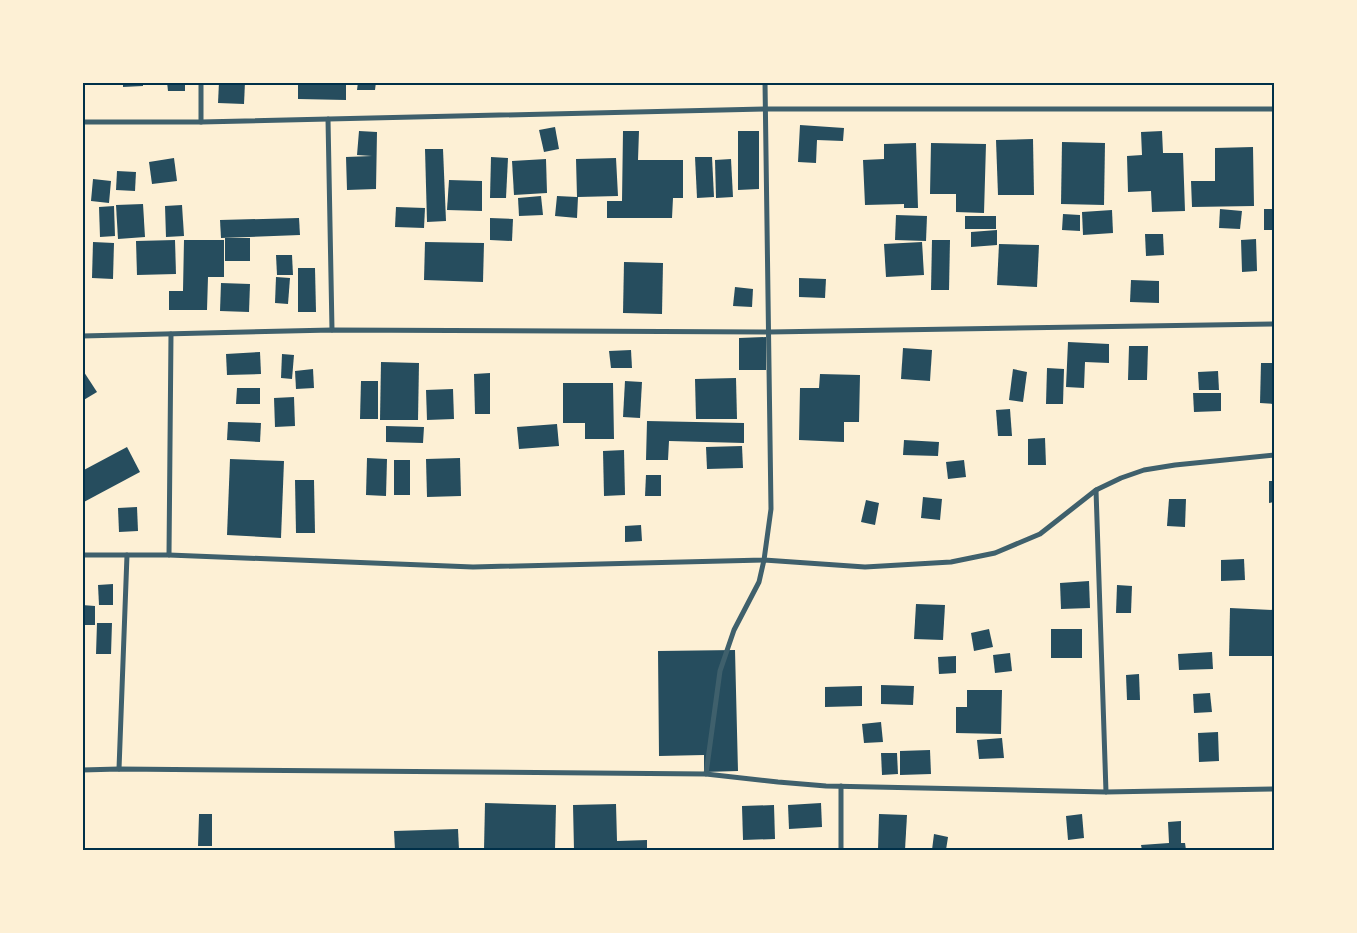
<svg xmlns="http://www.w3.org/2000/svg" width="1357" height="933" font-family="'Fira Sans',sans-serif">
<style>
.building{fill:#264d5e}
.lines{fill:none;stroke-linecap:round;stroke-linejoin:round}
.minor{stroke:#3f606c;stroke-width:5}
.neatline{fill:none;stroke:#003049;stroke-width:2}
</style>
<rect width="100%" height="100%" fill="#fdf0d5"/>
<!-- building -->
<g class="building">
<path d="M 123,82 L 143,82 L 143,86 L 123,87 Z"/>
<path d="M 167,82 L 185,82 L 185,91 L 168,91 Z"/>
<path d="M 219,82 L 245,82 L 244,104 L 218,103 Z"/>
<path d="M 298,82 L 346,82 L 346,100 L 298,99 Z"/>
<path d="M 358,82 L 376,82 L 375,90 L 357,90 Z"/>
<path d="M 800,125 L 844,128 L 843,141 L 817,140 L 816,163 L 798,162 Z"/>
<path d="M 555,127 L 559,149 L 544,152 L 539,130 Z"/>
<path d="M 359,131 L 377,132 L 376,189 L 347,190 L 346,157 L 372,156 L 357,155 Z"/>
<path d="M 623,131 L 639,131 L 638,160 L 683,160 L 683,198 L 673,198 L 672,218 L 607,218 L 607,201 L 622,201 Z"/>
<path d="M 738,131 L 759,131 L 759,189 L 738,190 Z"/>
<path d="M 1162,131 L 1163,153 L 1183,153 L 1185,211 L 1152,212 L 1151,191 L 1128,192 L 1127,156 L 1142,155 L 1141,132 Z"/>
<path d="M 1033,139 L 1034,195 L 998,195 L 996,140 Z"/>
<path d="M 1062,142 L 1105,143 L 1104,205 L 1061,204 Z"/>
<path d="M 916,143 L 918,208 L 904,208 L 904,204 L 865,205 L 863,160 L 884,159 L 884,144 Z"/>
<path d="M 931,143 L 986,144 L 984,213 L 956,212 L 956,194 L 930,194 Z"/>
<path d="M 1253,147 L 1254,206 L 1192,207 L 1191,181 L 1215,181 L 1215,148 Z"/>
<path d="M 425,149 L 443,149 L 446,221 L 427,222 Z"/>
<path d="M 491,157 L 508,158 L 506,198 L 490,198 Z"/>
<path d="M 695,157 L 712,157 L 714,197 L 697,198 Z"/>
<path d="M 174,158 L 177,181 L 152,184 L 149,162 Z"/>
<path d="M 616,158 L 618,196 L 578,197 L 577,218 L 555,216 L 557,196 L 577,197 L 576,159 Z"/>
<path d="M 546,159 L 547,193 L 514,195 L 512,161 Z"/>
<path d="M 731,159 L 733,197 L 716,198 L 715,160 Z"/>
<path d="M 117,171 L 136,172 L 135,191 L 116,190 Z"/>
<path d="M 93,179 L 111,181 L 109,203 L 91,201 Z"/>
<path d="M 449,180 L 482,181 L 482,211 L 447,210 Z"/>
<path d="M 541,196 L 543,215 L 519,216 L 518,198 Z"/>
<path d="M 143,204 L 145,237 L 118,239 L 116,205 Z"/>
<path d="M 182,205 L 184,236 L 166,237 L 165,206 Z"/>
<path d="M 114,206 L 115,236 L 100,237 L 99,207 Z"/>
<path d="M 396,207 L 425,208 L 424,228 L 395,227 Z"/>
<path d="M 1220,209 L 1242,211 L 1240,229 L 1219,228 Z"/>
<rect x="1264" y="209" width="10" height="21"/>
<path d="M 1112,210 L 1113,233 L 1083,235 L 1082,212 Z"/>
<path d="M 1063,214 L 1080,215 L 1080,231 L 1062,230 Z"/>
<path d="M 896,215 L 927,216 L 926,241 L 895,240 Z"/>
<rect x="965" y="216" width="31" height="13"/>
<path d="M 299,218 L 300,235 L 221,238 L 220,220 Z"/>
<path d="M 490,218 L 513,219 L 512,241 L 490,240 Z"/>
<path d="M 997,230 L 997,245 L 971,247 L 971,232 Z"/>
<path d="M 1145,234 L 1163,234 L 1164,255 L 1146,256 Z"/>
<rect x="225" y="238" width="25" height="23"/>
<path d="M 1256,239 L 1257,271 L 1242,272 L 1241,240 Z"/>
<path d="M 175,240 L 176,274 L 137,275 L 136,241 Z"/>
<path d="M 184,240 L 224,240 L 224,277 L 208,277 L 207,310 L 169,310 L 169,291 L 183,291 Z"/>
<path d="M 932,240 L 950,240 L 949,290 L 931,290 Z"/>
<path d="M 93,242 L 114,243 L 113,279 L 92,278 Z"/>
<path d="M 425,242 L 484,243 L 483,282 L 424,280 Z"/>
<path d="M 922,242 L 924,275 L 886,277 L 884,244 Z"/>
<path d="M 999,244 L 1039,245 L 1037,287 L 997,285 Z"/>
<path d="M 276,255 L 292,255 L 293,275 L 277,275 Z"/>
<path d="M 624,262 L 663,263 L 662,314 L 623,313 Z"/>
<path d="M 298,268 L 315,268 L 316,312 L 298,312 Z"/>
<path d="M 276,277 L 290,278 L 288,304 L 275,303 Z"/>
<path d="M 799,278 L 826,279 L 825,298 L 799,297 Z"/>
<path d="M 1131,280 L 1159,281 L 1159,303 L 1130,302 Z"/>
<path d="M 221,283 L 250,284 L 249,312 L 220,311 Z"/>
<path d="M 735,287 L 753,289 L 752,307 L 733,306 Z"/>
<path d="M 766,337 L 766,370 L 739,370 L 739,338 Z"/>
<path d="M 1068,342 L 1109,344 L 1109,363 L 1085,362 L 1084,388 L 1066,387 Z"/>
<path d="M 1129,346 L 1148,346 L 1147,380 L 1128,380 Z"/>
<path d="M 903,348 L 932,350 L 930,381 L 901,379 Z"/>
<path d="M 631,350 L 632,368 L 611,368 L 609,351 Z"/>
<path d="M 260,352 L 261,374 L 227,375 L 226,354 Z"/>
<path d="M 282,354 L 294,355 L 292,379 L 281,378 Z"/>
<path d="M 381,362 L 419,363 L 418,420 L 380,420 Z"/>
<path d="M 1261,363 L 1274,363 L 1274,404 L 1260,403 Z"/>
<path d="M 1047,368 L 1064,369 L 1063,404 L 1046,404 Z"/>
<path d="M 82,369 L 97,392 L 82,401 Z"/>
<path d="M 313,369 L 314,388 L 296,389 L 295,371 Z"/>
<path d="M 1013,369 L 1027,372 L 1023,402 L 1009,400 Z"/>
<path d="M 1218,371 L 1219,390 L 1199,390 L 1198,372 Z"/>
<path d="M 490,373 L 490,414 L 475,414 L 474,374 Z"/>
<path d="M 820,374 L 860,375 L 859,422 L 844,422 L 844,442 L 799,440 L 800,388 L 819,388 Z"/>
<path d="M 736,378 L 737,419 L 696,419 L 695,379 Z"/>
<path d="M 361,381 L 378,381 L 378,419 L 360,419 Z"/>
<path d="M 625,381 L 642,382 L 640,418 L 623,417 Z"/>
<path d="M 563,383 L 613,383 L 614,439 L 585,439 L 585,423 L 563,423 Z"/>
<path d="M 237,388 L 260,388 L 260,404 L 236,404 Z"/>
<path d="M 453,389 L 454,419 L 427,420 L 426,390 Z"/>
<path d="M 1193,393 L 1221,393 L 1221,411 L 1194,412 Z"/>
<path d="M 294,397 L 295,426 L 275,427 L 274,398 Z"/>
<path d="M 1010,409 L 1012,436 L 998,436 L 996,410 Z"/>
<path d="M 647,421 L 744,423 L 744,443 L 669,441 L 668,460 L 646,460 Z"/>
<path d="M 228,422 L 261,423 L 260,442 L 227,440 Z"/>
<path d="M 557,424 L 559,446 L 519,449 L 517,427 Z"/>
<path d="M 386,426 L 424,427 L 423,443 L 386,442 Z"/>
<path d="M 1045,438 L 1046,465 L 1028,465 L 1028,439 Z"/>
<path d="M 904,440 L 939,442 L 938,456 L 903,455 Z"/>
<path d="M 742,446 L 743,468 L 707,469 L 706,447 Z"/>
<path d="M 127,447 L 140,472 L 82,503 L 82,471 Z"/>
<path d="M 624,450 L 625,495 L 604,496 L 603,451 Z"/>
<path d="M 367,458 L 387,459 L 386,496 L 366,495 Z"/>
<path d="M 460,458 L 461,496 L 427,497 L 426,459 Z"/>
<path d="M 230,459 L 284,461 L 281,538 L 227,535 Z"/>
<rect x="394" y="460" width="16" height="35"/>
<path d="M 964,460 L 966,477 L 948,479 L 946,462 Z"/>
<path d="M 646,475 L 661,475 L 661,496 L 645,496 Z"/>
<path d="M 295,480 L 314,480 L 315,533 L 296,533 Z"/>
<path d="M 1269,481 L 1274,481 L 1274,502 L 1269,503 Z"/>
<path d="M 923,497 L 942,499 L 940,520 L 921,518 Z"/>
<path d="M 1169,499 L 1186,499 L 1185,527 L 1167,526 Z"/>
<path d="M 866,500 L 879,503 L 875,525 L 861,522 Z"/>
<path d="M 137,507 L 138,531 L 119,532 L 118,508 Z"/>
<path d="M 641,525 L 642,541 L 625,542 L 625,526 Z"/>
<path d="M 1244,559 L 1245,580 L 1221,581 L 1221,560 Z"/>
<path d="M 1089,581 L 1090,608 L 1061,609 L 1060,583 Z"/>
<path d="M 113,584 L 113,605 L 99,605 L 98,585 Z"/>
<path d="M 1117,585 L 1132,586 L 1131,613 L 1116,613 Z"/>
<path d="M 916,604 L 945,605 L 943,640 L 914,639 Z"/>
<path d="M 82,605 L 95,606 L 95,625 L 82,625 Z"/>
<path d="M 1230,608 L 1274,610 L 1274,656 L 1229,656 Z"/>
<path d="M 97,623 L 112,623 L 111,654 L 96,654 Z"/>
<path d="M 989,629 L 993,647 L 974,651 L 971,633 Z"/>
<rect x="1051" y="629" width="31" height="29"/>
<path d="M 735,650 L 738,771 L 704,772 L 704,755 L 659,756 L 658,651 Z"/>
<path d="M 1212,652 L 1213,669 L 1179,670 L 1178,654 Z"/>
<path d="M 1010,653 L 1012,671 L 995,673 L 993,655 Z"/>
<path d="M 956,656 L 956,673 L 939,674 L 938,657 Z"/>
<path d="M 1139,674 L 1140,700 L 1127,700 L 1126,675 Z"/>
<path d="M 881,685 L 914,686 L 913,705 L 881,704 Z"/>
<path d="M 862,686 L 862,706 L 825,707 L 825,687 Z"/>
<path d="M 967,690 L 1002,690 L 1001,734 L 956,733 L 956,707 L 967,707 Z"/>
<path d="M 1210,693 L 1212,712 L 1194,713 L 1193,694 Z"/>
<path d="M 881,722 L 883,742 L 864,743 L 862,724 Z"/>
<path d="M 1218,732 L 1219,761 L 1199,762 L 1198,733 Z"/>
<path d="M 1002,738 L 1004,758 L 979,759 L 977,740 Z"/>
<path d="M 930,750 L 931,774 L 900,775 L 900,751 Z"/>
<path d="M 881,753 L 897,753 L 898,774 L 882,775 Z"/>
<path d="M 485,803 L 556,805 L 555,850 L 484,850 Z"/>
<path d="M 821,803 L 822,827 L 789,829 L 788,805 Z"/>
<path d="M 616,804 L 617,841 L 647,840 L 647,850 L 574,850 L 573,805 Z"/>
<path d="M 774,805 L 775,839 L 743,840 L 742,806 Z"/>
<path d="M 199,814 L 212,814 L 212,846 L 198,846 Z"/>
<path d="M 879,814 L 907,815 L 905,850 L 878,850 Z"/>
<path d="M 1082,814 L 1084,838 L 1068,840 L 1066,816 Z"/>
<path d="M 1181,821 L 1181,843 L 1185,843 L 1186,850 L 1142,850 L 1141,845 L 1169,843 L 1168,822 Z"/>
<path d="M 458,829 L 459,850 L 395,850 L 394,831 Z"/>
<path d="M 934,834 L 948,837 L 946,850 L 932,850 Z"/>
</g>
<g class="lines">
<!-- minor -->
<g class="minor">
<path d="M 201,82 L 201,122"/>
<path d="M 328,119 L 332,330"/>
<path d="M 82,122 L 201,122 L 764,109 L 1274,109"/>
<path d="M 82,336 L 332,330 L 769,332 L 1274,324"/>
<path d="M 1096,490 L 1106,792"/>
<path d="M 82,555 L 169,555 L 473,567 L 764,560 L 771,509 L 765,82"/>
<path d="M 169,555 L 171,334"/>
<path d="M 119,769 L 127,555"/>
<path d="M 82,770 L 119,769 L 706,774 L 720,671 L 734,630 L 759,582 L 764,560 L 865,567 L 951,562 L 995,553 L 1040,534 L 1096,490 L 1121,478 L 1144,470 L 1175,465 L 1274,455"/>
<path d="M 706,774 L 778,782 L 826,786 L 1106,792 L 1274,789"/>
<path d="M 841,786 L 841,850"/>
</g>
</g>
<!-- border -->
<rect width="1357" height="933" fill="none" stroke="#fdf0d5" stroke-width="168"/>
<rect x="84" y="84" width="1189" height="765" class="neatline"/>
</svg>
